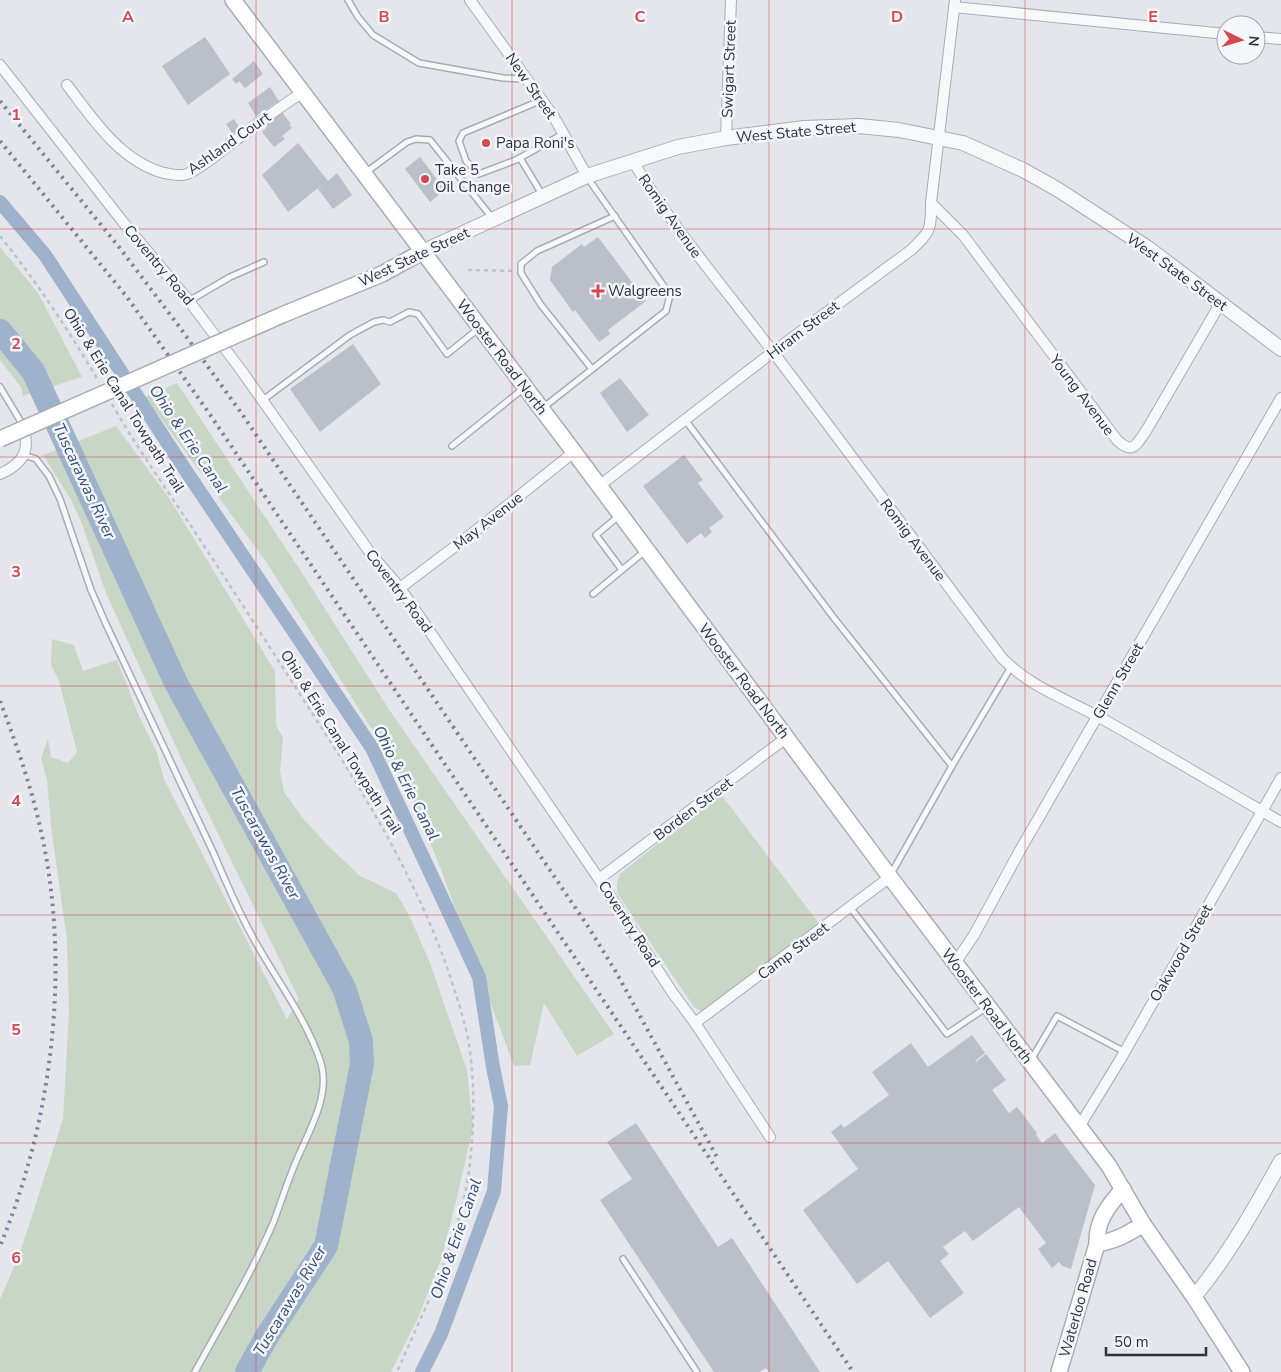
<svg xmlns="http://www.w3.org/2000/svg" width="1281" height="1372" font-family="'Nunito Sans',sans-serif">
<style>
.green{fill:#c8d6c5}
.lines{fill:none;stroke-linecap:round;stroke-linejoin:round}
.canal{stroke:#9eb2cc;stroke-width:14}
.river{stroke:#9eb2cc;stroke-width:24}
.building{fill:#bbbfca}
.service-casing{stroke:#a9acb7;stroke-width:8}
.minor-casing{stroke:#a9acb7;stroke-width:12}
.tertiary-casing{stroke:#a9acb7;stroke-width:16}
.secondary-casing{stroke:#a9acb7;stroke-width:18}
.path{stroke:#bec1c7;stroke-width:2.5;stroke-dasharray:4 4;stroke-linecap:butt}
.service{stroke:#f7f8fa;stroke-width:5}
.minor{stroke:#f7f8fa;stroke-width:10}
.tertiary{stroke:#f7f8fa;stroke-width:14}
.secondary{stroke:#fff;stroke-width:15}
.rail{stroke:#7d8496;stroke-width:4;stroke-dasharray:2.5 5;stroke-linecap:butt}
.secondary-bridge-casing{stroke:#a9acb7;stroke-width:18;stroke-linecap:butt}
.secondary-bridge{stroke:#fff;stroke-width:15}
.grid{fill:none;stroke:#d24853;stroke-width:1;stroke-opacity:0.55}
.poi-dot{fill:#d24853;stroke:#f4f6f9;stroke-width:2}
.labels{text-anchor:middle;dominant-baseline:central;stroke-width:5;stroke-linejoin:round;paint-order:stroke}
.street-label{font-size:15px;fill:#2b3245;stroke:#f4f6f9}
.poi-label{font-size:15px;fill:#2b3245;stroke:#f4f6f9;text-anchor:start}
.water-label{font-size:16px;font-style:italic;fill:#334e7a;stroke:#f4f6f9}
.grid-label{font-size:16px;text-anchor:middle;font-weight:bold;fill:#d24853;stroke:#f4f6f9;stroke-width:5;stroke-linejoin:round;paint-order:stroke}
</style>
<rect width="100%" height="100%" fill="#e4e6ec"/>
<!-- green -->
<g class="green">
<path d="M 0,247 L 38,293 L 82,377 L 23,396 L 21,387 L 0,360 Z"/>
<path d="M 177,383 L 306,579 L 388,708 L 614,1034 L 577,1056 L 544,1003 L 530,1065 L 514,1066 L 440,867 L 407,785 L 267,563 L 145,397 Z"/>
<path d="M 116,426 L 169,498 L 275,671 L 276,725 L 283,738 L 280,771 L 284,792 L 302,817 L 327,845 L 360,876 L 396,893 L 410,917 L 430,963 L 467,1070 L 473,1127 L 457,1197 L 441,1260 L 417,1320 L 391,1372 L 0,1372 L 0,1299 L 20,1253 L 63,1119 L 69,1012 L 67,940 L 51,826 L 47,780 L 41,758 L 48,739 L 51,757 L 68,763 L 77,752 L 59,681 L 51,665 L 52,639 L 74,645 L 83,671 L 117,660 L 139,716 L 157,753 L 164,779 L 287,1019 L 299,999 L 182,760 L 106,593 L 82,524 L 71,500 L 43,455 Z"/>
<path d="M 720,793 L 820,925 L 703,1012 L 694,1007 L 617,893 L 617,883 L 620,874 Z"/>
</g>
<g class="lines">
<!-- canal -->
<path class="canal" d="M 0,202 L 45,255 L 178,459 L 372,748 L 479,977 L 493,1067 L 501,1106 L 494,1191 L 441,1334 L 422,1372"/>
<!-- river -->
<path class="river" d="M 0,331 L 33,371 L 176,683 L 344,988 L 361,1041 L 362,1064 L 326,1246 L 267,1336 L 247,1372"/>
</g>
<!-- building -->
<g class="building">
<path d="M 205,37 L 230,74 L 188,105 L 162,66 Z"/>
<path d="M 254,61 L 263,74 L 245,88 L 239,81 L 236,84 L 232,79 Z"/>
<path d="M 270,87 L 279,101 L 256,116 L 248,103 Z"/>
<path d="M 281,111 L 291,124 L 289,125 L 292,128 L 282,136 L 285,139 L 274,147 L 262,132 L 267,127 L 265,124 Z"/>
<path d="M 234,119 L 240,129 L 233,134 L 226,124 Z"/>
<path d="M 298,143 L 328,181 L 337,173 L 352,195 L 333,209 L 318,189 L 323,184 L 288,212 L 262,175 Z"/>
<path d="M 420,157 L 445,190 L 430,202 L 405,169 Z"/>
<path d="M 598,237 L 646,301 L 608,330 L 610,334 L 599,342 L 575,310 L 573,312 L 550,280 L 552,267 L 582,244 L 584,247 Z"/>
<path d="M 353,344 L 381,384 L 320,432 L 290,389 Z"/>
<path d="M 620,378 L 649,415 L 627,432 L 600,393 Z"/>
<path d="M 684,455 L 703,480 L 698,483 L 724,517 L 709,528 L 712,532 L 705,538 L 701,533 L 687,544 L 643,486 Z"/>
<path d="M 972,1035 L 985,1053 L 975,1061 L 976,1062 L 986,1054 L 1006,1080 L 992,1090 L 1009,1113 L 1017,1107 L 1037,1133 L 1036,1135 L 1042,1143 L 1055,1133 L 1095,1185 L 1071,1269 L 1062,1266 L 1059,1262 L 1052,1268 L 1038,1249 L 1046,1243 L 1019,1207 L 973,1241 L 965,1231 L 943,1247 L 949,1254 L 940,1261 L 964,1293 L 930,1318 L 888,1261 L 857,1284 L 803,1210 L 858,1169 L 831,1132 L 841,1124 L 844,1128 L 889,1095 L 872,1072 L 911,1043 L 928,1067 Z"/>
<path d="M 636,1123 L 718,1247 L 732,1238 L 820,1372 L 769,1372 L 766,1368 L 759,1372 L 714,1372 L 600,1200 L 632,1179 L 607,1142 Z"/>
</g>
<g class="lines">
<defs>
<g id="service">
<path d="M 348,0 L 358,17 L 373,35 L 419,63 L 503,78 L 526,79"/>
<path d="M 542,100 L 463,133 L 459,141 L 466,161 L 479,174 L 516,160 L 563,134"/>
<path d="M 520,158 L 543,196"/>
<path d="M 365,173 L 407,142 L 416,139 L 430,140 L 493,219"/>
<path d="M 189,301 L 230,277 L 264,262"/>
<path d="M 592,369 L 541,305 L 521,273 L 521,264 L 537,251 L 615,216"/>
<path d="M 0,387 L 21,422"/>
<path d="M 263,400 L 350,335 L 374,322 L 383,320 L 390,322 L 409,312 L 418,314 L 447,354 L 478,329"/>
<path d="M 544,407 L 666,311 L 670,295 L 587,177"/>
<path d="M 686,421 L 834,618 L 952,766"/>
<path d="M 452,446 L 524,388"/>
<path d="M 24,455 L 36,459 L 49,476 L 60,499 L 91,590 L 105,622 L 214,854 C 227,885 240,915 256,943 C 278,982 307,1020 321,1063 C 331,1097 307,1134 295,1164 C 287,1183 281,1202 274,1221 C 252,1273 222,1322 195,1372"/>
<path d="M 620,515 L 596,535 L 622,570 L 645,551"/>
<path d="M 593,594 L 622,570"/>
<path d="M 891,874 L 952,766 L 1011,667"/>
<path d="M 850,907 L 947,1034 L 987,1007"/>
<path d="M 1031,1060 L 1057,1016 L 1125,1052"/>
<path d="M 623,1259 L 697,1372"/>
</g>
<g id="minor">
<path d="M 470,0 L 554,117 L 587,176"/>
<path d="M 954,7 L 1226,34"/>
<path d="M 1256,37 L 1281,39"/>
<path d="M 0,65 L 123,222 L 189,301 L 241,370 L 371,554 L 400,588 L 599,879 L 672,992 L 695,1023 L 770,1137"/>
<path d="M 67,85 C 93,119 120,161 164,173 C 171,174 180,177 187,174 C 202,168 215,156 228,146 C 252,128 276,109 302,93"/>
<path d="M 726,138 L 731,0"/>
<path d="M 632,160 C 673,228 725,289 773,352 C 850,453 925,556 1002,658 C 1030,687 1064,698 1099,717 C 1160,751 1220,787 1281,822"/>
<path d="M 931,203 L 963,235 L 1117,440 C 1133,455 1136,445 1146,431 L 1220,304"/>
<path d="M 0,474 C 25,463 31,449 22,424"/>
<path d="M 599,486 L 773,352 L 911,250 C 931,231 931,230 931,203 L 955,0"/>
<path d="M 400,588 L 478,529 L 574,452"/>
<path d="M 599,879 L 786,738"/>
<path d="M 955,963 L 974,935 L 1019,852 L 1281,398"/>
<path d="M 695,1023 L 890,877"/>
<path d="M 1079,1127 L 1120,1060 L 1281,778"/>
</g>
<g id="tertiary">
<path d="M 422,252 L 587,176 L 678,147 L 726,138 L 804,128 L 859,126 L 899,130 L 963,143 L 1023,170 L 1057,189 L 1148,248 L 1281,349"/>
<path d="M 1194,1297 C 1228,1256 1255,1208 1281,1161"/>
</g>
<g id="secondary">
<path d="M 233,0 L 574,452 L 890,877 L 1109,1166 L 1143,1224 L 1194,1297 L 1242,1372"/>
<path d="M 282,315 L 382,274 L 422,252"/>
<path d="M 1097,1244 C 1115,1241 1128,1234 1143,1224"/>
<path d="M 1059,1372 L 1097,1244 C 1096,1221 1108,1206 1123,1189"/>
</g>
</defs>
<!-- service casing -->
<use href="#service" class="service-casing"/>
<!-- minor casing -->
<use href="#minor" class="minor-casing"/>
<!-- tertiary casing -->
<use href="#tertiary" class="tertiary-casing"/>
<!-- secondary casing -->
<use href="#secondary" class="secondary-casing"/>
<!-- path -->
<g class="path">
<path d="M 0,236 C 37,282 69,331 99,382"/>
<path d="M 468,270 L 514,271"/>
<path d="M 112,404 C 136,446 164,486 191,526 C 232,588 272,651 312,713 C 366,796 418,882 450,976 C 457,998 465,1021 469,1044 C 475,1083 474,1124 470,1163 C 462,1236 426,1305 397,1372"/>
</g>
<!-- service -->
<use href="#service" class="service"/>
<!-- minor -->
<use href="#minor" class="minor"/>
<!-- tertiary -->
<use href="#tertiary" class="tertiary"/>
<!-- secondary -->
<use href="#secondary" class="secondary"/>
<!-- rail -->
<g class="rail">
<path d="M 0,101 L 119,247 L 178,325 L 242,414 L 589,928 L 616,972 L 718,1159"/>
<path d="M 0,141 L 127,297 L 211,416 L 853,1372"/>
<path d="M 0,701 C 16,743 31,786 41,831 C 71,966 53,1119 0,1246"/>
</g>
<defs>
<path id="secondary-bridge" d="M 0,439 L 282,315"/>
</defs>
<!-- secondary-bridge casing -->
<use href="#secondary-bridge" class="secondary-bridge-casing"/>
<!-- secondary-bridge -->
<use href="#secondary-bridge" class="secondary-bridge"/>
</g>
<!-- grid -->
<path class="grid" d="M 256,0 L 256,1372M 512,0 L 512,1372M 769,0 L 769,1372M 1025,0 L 1025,1372M 0,229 L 1281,229M 0,457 L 1281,457M 0,686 L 1281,686M 0,915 L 1281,915M 0,1143 L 1281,1143"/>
<!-- markers -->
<g class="poi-dot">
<circle cx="486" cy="143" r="5"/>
<circle cx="425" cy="179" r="5"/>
<path d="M595.5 283.5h5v5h5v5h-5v5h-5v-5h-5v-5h5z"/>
</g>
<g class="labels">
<!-- street labels -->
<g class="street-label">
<text transform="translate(729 69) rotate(-88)">Swigart Street</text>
<text transform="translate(531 86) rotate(55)">New Street</text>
<text transform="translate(796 132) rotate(-5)">West State Street</text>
<text transform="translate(229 143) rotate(-35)">Ashland Court</text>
<text transform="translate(670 216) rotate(55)">Romig Avenue</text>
<text transform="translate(414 257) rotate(-25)">West State Street</text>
<text transform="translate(159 265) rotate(50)">Coventry Road</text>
<text transform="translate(1177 272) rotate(36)">West State Street</text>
<text transform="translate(803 330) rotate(-37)">Hiram Street</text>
<text transform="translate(502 357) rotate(53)">Wooster Road North</text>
<text transform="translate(1082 395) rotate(53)">Young Avenue</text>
<text transform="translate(124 400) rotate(58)">Ohio &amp; Erie Canal Towpath Trail</text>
<text transform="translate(488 521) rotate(-38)">May Avenue</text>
<text transform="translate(913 540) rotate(53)">Romig Avenue</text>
<text transform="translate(399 591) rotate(53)">Coventry Road</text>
<text transform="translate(744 681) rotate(53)">Wooster Road North</text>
<text transform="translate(1118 681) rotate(-60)">Glenn Street</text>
<text transform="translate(341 742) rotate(58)">Ohio &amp; Erie Canal Towpath Trail</text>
<text transform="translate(693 809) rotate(-37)">Borden Street</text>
<text transform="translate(629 924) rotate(57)">Coventry Road</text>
<text transform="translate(793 951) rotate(-37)">Camp Street</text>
<text transform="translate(1181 953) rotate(-60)">Oakwood Street</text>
<text transform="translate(987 1006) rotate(53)">Wooster Road North</text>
<text transform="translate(1078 1308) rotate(-74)">Waterloo Road</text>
</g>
<!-- poi labels -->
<g class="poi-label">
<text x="496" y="143">Papa Roni's</text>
<text x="435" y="170">Take 5<tspan x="435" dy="17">Oil Change</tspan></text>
<text x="608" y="291">Walgreens</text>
</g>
<!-- water labels -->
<g class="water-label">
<text transform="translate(188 439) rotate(56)">Ohio &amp; Erie Canal</text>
<text transform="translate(84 481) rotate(65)">Tuscarawas River</text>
<text transform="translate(406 783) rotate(63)">Ohio &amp; Erie Canal</text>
<text transform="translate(265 843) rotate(61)">Tuscarawas River</text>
<text transform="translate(456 1239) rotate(-71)">Ohio &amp; Erie Canal</text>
<text transform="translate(290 1301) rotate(-59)">Tuscarawas River</text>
</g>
</g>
<g class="grid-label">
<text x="128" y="22">A</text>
<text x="384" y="22">B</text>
<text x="640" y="22">C</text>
<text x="897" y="22">D</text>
<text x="1153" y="22">E</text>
<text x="16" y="120">1</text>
<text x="16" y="349">2</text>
<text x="16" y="577">3</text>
<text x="16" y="806">4</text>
<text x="16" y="1035">5</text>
<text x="16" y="1263">6</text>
</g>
<!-- north arrow -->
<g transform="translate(1241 40) rotate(95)"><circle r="24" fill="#f4f6f9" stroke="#a4a8b1"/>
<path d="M0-4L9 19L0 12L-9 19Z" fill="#d24853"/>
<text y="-8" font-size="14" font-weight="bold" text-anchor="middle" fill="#2b3245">N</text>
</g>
<!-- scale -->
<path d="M1106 1347v8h100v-8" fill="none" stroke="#2b3245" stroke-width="2.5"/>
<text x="1114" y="1347" font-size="15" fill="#2b3245" stroke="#f4f6f9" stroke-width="4" paint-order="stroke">50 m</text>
</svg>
